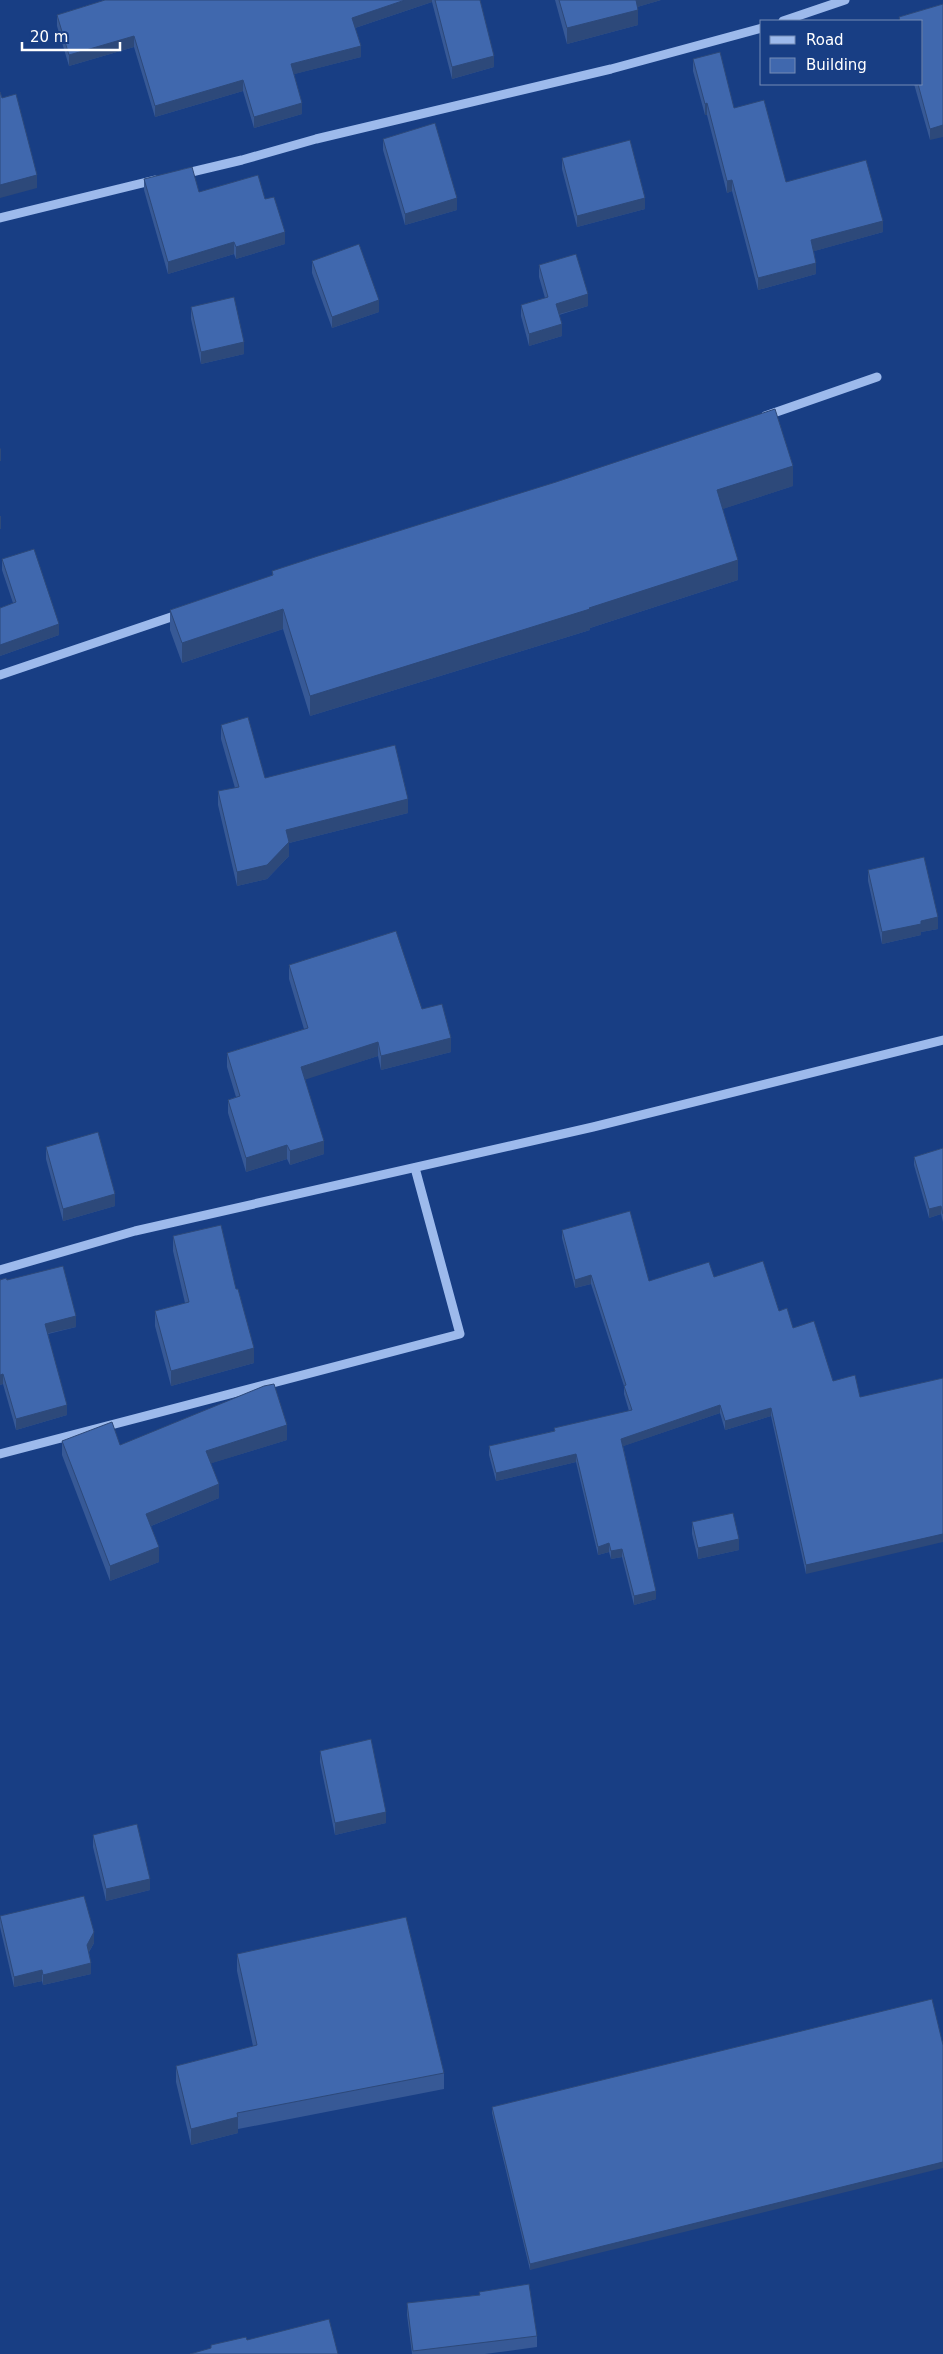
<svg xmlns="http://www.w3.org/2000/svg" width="943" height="2354" font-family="'DejaVu Sans',sans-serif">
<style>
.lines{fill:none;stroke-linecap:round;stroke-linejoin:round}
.minor{stroke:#9dbaec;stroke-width:9}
.wall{fill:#375996}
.shaded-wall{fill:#2d497a}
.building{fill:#4068ae;stroke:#2d497a}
</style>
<rect width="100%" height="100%" fill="#183e84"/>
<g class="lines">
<!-- minor -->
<g class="minor">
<path d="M 783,21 L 845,0"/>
<path d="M 183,174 L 242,160 L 316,139 L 611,69 L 762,28"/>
<path d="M 0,218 L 155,180"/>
<path d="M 765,416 L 877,377"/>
<path d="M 0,675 L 180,614"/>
<path d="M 0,1270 L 135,1231 L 593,1127 L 943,1040"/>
<path d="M 0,1454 L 460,1334 L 415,1168"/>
</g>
</g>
<!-- wall -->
<g class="wall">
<path d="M 105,0 L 480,0 L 494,67 L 452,79 L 432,2 L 355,28 L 361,57 L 294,74 L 302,114 L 254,128 L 243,91 L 155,117 L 134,47 L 69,66 L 57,26 L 57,15 Z"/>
<path d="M 555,0 L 661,0 L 637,7 L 638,25 L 567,44 Z"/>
<path d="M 943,4 L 930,140 L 914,84 L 922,84 L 922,21 L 899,21 L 899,17 Z"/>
<path d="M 693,59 L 734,108 L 786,182 L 883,232 L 814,251 L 816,274 L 758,290 L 732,191 L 727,193 L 707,115 L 705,115 L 693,71 Z"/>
<path d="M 383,139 L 457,210 L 405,225 L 383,150 Z"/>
<path d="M 562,158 L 645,209 L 577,227 L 562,169 Z"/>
<path d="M 144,179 L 199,192 L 265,199 L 285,244 L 236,259 L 234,254 L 168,274 L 144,190 Z"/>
<path d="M 312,261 L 379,312 L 332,328 L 312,273 Z"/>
<path d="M 539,265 L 588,306 L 559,315 L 562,336 L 529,346 L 521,316 L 521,305 L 545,298 L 539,277 Z"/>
<path d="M 191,307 L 244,354 L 201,364 L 191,319 Z"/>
<path d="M 793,486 L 722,509 L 738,580 L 590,628 L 590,630 L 310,716 L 283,629 L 182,663 L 170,630 L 170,610 L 272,576 L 272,571 Z"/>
<path d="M 2,559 L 59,635 L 0,656 L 0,608 L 13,603 L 2,570 Z"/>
<path d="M 221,725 L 265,778 L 408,813 L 289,843 L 289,856 L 267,879 L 237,886 L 218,805 L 218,791 L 235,788 L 221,739 Z"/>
<path d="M 868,870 L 938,929 L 921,932 L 921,935 L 882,944 L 868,881 Z"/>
<path d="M 289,965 L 422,1009 L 451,1052 L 381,1070 L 378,1056 L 305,1079 L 324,1154 L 290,1165 L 287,1159 L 246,1172 L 228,1113 L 228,1100 L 236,1097 L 227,1067 L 227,1053 L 304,1029 L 289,979 Z"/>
<path d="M 46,1147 L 115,1206 L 63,1221 L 46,1159 Z"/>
<path d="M 943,1148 L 943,1222 L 941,1214 L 929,1218 L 914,1165 L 914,1157 Z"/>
<path d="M 562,1230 L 649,1281 L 714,1277 L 779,1311 L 793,1328 L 814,1321 L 806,1574 L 771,1416 L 725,1430 L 720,1413 L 623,1446 L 656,1599 L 634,1605 L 622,1557 L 611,1559 L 609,1552 L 598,1555 L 576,1462 L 496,1481 L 489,1455 L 489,1446 L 554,1431 L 554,1428 L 629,1411 L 624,1394 L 624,1386 L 591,1284 L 575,1288 L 562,1238 Z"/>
<path d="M 173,1236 L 254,1363 L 171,1386 L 155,1326 L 155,1311 L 185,1303 L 173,1251 Z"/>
<path d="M 0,1280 L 7,1280 L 76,1327 L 48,1334 L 67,1415 L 16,1430 L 3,1384 L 0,1385 Z"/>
<path d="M 287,1440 L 211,1463 L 219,1498 L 151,1526 L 159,1562 L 110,1581 L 62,1455 L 62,1441 L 120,1445 Z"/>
<path d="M 692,1522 L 739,1550 L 698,1559 L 692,1534 Z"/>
<path d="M 320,1751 L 386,1823 L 335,1835 L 320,1762 Z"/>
<path d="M 93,1835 L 150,1890 L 106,1901 L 93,1847 Z"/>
<path d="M 0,1916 L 94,1943 L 89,1952 L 91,1974 L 43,1985 L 42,1981 L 14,1987 L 0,1927 Z"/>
<path d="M 237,1954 L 444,2073 L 444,2089 L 238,2129 L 238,2133 L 191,2145 L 176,2082 L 176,2066 L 253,2046 L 237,1971 Z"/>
<path d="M 943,2045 L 530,2270 L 492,2113 L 492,2107 Z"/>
<path d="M 479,2292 L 537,2336 L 537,2347 L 485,2354 L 412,2354 L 407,2315 L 407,2303 L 479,2295 Z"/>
</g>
<!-- shaded-wall -->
<g class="shaded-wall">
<path d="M 405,0 L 432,0 L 432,2 L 352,29 L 352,18 Z"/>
<path d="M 634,0 L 661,0 L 634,8 Z"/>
<path d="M 638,10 L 638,25 L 567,44 L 567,28 Z"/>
<path d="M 134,36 L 134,47 L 69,66 L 69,55 Z"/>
<path d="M 361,46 L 361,57 L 291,75 L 291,64 Z"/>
<path d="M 494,56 L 494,67 L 452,79 L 452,67 Z"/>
<path d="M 243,80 L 243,91 L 155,117 L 155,106 Z"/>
<path d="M 302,103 L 302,114 L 254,128 L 254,117 Z"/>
<path d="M 707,103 L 707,115 L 705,115 L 705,104 Z"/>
<path d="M 943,125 L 943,137 L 930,140 L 930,129 Z"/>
<path d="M 37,175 L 37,188 L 0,198 L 0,185 Z"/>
<path d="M 732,180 L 732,191 L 727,193 L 727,181 Z"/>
<path d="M 457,198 L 457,210 L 405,225 L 405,214 Z"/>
<path d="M 645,198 L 645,209 L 577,227 L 577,216 Z"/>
<path d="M 883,221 L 883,232 L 811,252 L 811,240 Z"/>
<path d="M 285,232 L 285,244 L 236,259 L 236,247 Z"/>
<path d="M 234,242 L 234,254 L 168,274 L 168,262 Z"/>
<path d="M 816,263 L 816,274 L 758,290 L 758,278 Z"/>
<path d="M 588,294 L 588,306 L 556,315 L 556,304 Z"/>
<path d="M 379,300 L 379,312 L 332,328 L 332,317 Z"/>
<path d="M 562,324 L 562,336 L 529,346 L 529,334 Z"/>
<path d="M 244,342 L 244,354 L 201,364 L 201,352 Z"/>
<path d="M 1,448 L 1,461 L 0,461 L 0,449 Z"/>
<path d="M 793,466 L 793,486 L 717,511 L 717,490 Z"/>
<rect x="0" y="516" width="1" height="13"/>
<path d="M 738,560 L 738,580 L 590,628 L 590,630 L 310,716 L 310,696 Z"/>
<path d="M 283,609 L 283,629 L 182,663 L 182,643 Z"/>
<path d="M 59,624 L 59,635 L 0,656 L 0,645 Z"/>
<path d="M 408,799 L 408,813 L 289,843 L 289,856 L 267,879 L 237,886 L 237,872 L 286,830 Z"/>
<path d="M 938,917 L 938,929 L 921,932 L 921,935 L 882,944 L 882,932 L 921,921 Z"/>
<path d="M 451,1038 L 451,1052 L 381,1070 L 381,1056 Z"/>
<path d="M 378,1042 L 378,1056 L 301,1081 L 301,1067 Z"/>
<path d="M 324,1141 L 324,1154 L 290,1165 L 290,1151 Z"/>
<path d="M 287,1145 L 287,1159 L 246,1172 L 246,1158 Z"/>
<path d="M 115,1194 L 115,1206 L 63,1221 L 63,1209 Z"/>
<path d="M 941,1206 L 941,1214 L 929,1218 L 929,1209 Z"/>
<path d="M 591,1275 L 591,1284 L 575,1288 L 575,1280 Z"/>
<path d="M 76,1316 L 76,1327 L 45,1334 L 45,1324 Z"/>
<path d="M 254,1348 L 254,1363 L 171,1386 L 171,1371 Z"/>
<path d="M 3,1374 L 3,1384 L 0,1385 L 0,1375 Z"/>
<path d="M 67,1405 L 67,1415 L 16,1430 L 16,1419 Z"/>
<path d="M 720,1405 L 720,1413 L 621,1447 L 621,1439 Z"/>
<path d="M 771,1408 L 771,1416 L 725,1430 L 725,1421 Z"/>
<path d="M 287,1425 L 287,1440 L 206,1465 L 206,1451 Z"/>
<path d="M 576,1454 L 576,1462 L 496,1481 L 496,1473 Z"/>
<path d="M 219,1484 L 219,1498 L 146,1528 L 146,1514 Z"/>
<path d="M 943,1534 L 943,1542 L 806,1574 L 806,1565 Z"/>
<path d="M 739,1539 L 739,1550 L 698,1559 L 698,1548 Z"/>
<path d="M 609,1543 L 609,1552 L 598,1555 L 598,1547 Z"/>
<path d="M 159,1547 L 159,1562 L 110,1581 L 110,1566 Z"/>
<path d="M 622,1549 L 622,1557 L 611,1559 L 611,1551 Z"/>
<path d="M 656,1591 L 656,1599 L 634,1605 L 634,1596 Z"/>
<path d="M 386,1812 L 386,1823 L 335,1835 L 335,1823 Z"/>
<path d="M 150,1879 L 150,1890 L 106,1901 L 106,1889 Z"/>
<path d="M 94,1932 L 94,1943 L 87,1955 L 87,1945 Z"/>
<path d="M 91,1963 L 91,1974 L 43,1985 L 43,1975 Z"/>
<path d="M 42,1970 L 42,1981 L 14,1987 L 14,1977 Z"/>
<path d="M 238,2117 L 238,2133 L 191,2145 L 191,2129 Z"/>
<path d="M 943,2162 L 943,2168 L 530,2270 L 530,2264 Z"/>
</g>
<!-- building -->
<g class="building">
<path d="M 105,0 L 405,0 L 352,18 L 361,46 L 291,64 L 302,103 L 254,117 L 243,80 L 155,106 L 134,36 L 69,55 L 57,15 Z"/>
<path d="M 435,0 L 480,0 L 494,56 L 452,67 Z"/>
<path d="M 559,0 L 636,0 L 638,10 L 567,28 Z"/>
<path d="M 943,4 L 943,125 L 930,129 L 918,84 L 922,84 L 922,21 L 900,21 L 899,17 Z"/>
<path d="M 720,52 L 734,108 L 764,100 L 786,182 L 866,160 L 883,221 L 811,240 L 816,263 L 758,278 L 732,180 L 727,181 L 707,103 L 705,104 L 693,59 Z"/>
<path d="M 0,92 L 2,98 L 16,94 L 37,175 L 0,185 Z"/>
<path d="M 435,123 L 457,198 L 405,214 L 383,139 Z"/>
<path d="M 630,140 L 645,198 L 577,216 L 562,158 Z"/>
<path d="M 192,167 L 199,192 L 258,175 L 265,199 L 274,197 L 285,232 L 236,247 L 234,242 L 168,262 L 144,179 Z"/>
<path d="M 359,244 L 379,300 L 332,317 L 312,261 Z"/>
<path d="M 576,254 L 588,294 L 556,304 L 562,324 L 529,334 L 521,305 L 548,297 L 539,265 Z"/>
<path d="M 234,297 L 244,342 L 201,352 L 191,307 Z"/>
<path d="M 775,409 L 793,466 L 717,490 L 738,560 L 589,608 L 590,609 L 310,696 L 283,609 L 182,643 L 170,610 L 273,575 L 272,571 L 318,556 L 556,482 Z"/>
<path d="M 34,549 L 59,624 L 0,645 L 0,608 L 16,602 L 2,559 Z"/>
<path d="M 248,717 L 265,778 L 395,745 L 408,799 L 286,830 L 289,842 L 267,865 L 237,872 L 218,791 L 239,787 L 221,725 Z"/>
<path d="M 924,857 L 938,917 L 921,921 L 921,924 L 882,932 L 868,870 Z"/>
<path d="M 396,931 L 422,1009 L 442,1004 L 451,1038 L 381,1056 L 378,1042 L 301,1067 L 324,1141 L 290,1151 L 287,1145 L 246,1158 L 228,1100 L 240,1096 L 227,1053 L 308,1028 L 289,965 Z"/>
<path d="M 98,1132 L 115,1194 L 63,1209 L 46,1147 Z"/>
<path d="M 943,1148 L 943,1214 L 941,1206 L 929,1209 L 914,1157 Z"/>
<path d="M 630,1211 L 649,1281 L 709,1262 L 714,1277 L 763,1261 L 779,1311 L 787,1308 L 793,1328 L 814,1321 L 833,1381 L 855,1375 L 860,1397 L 943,1378 L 943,1534 L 806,1565 L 771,1408 L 725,1421 L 720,1405 L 621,1439 L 656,1591 L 634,1596 L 622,1549 L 611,1551 L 609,1543 L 598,1547 L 576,1454 L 496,1473 L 489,1446 L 555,1431 L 554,1428 L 632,1410 L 624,1386 L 626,1385 L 591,1275 L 575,1280 L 562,1230 Z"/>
<path d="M 221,1225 L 236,1289 L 238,1289 L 254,1348 L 171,1371 L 155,1311 L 189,1302 L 173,1236 Z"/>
<path d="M 63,1266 L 76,1316 L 45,1324 L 67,1405 L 16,1419 L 3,1374 L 0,1375 L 0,1280 L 6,1278 L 7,1280 Z"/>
<path d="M 274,1384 L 287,1425 L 206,1451 L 219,1484 L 146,1514 L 159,1547 L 110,1566 L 62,1441 L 112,1422 L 120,1445 L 264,1386 Z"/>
<path d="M 733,1513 L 739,1539 L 698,1548 L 692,1522 Z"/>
<path d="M 371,1739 L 386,1812 L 335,1823 L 320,1751 Z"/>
<path d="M 137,1824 L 150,1879 L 106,1889 L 93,1835 Z"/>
<path d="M 84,1896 L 94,1932 L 87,1945 L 91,1963 L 43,1975 L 42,1970 L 14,1977 L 0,1916 Z"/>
<path d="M 406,1917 L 444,2073 L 237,2113 L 238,2117 L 191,2129 L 176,2066 L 257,2045 L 237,1954 Z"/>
<path d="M 932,1999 L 943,2045 L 943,2162 L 530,2264 L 492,2107 Z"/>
<path d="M 529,2284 L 537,2336 L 413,2351 L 407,2303 L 480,2295 L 479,2292 Z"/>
<path d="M 329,2319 L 338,2354 L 190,2354 L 211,2348 L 211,2345 L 246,2337 L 247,2340 Z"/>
</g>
<!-- legend -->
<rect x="760" y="20" width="162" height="65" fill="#183e84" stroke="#748bb5"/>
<rect x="770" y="36" width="25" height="8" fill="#9dbaec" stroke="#748bb5"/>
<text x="806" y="45" font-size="15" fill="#ffffff">Road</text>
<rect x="770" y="58" width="25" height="15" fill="#4068ae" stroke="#748bb5"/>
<text x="806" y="70" font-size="15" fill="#ffffff">Building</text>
<!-- scale -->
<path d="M22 42v8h98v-8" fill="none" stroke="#ffffff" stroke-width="2.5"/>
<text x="30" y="42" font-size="15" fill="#ffffff" stroke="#183e84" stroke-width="4" paint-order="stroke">20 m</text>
</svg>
